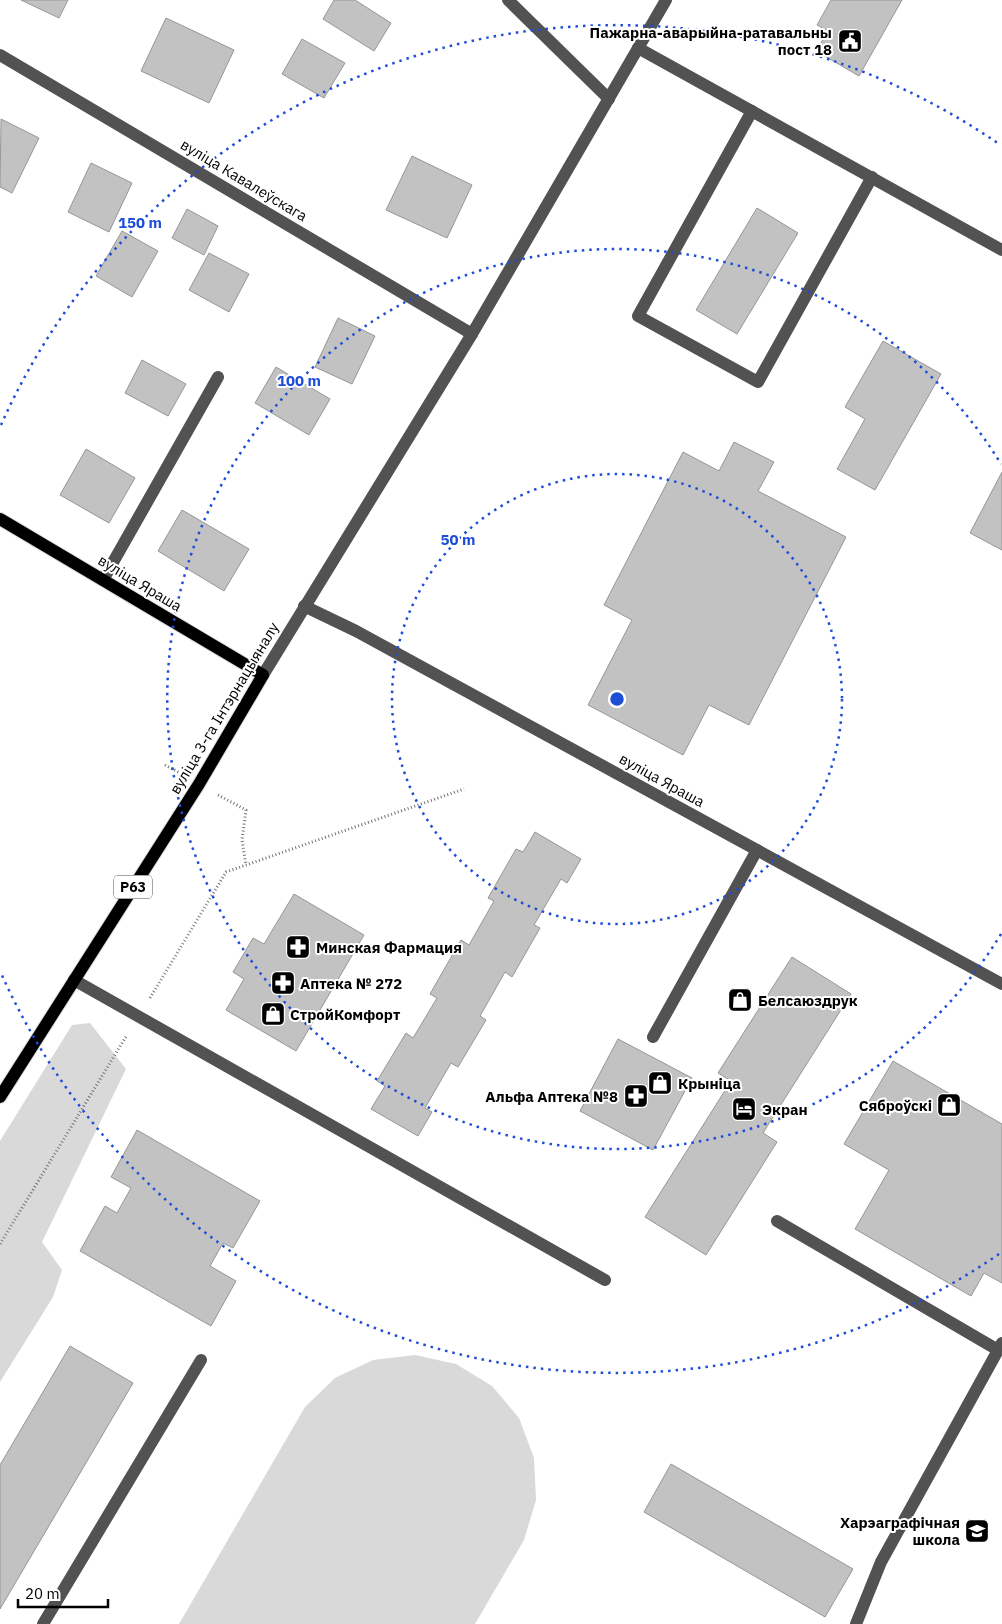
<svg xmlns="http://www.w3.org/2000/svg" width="1002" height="1624" font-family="'IBM Plex Sans',sans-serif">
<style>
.green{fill:#d9d9d9}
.building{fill:#c2c2c2;stroke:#969696}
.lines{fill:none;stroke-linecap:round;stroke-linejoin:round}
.major-casing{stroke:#dbdbdb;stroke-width:14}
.path{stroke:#747474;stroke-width:3;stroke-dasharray:1 2.5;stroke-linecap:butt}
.minor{stroke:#525252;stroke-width:12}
.major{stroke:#000;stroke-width:12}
.ring{fill:none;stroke:#1d4ed8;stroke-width:2.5;stroke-dasharray:2.5 5}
.labels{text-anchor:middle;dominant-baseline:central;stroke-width:4;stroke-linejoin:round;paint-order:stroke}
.shield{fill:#fff;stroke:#4c4c4c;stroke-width:1}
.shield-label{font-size:14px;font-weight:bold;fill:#000}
.poi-label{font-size:15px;font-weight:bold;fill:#000;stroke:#fff;text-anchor:start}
.street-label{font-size:15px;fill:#000;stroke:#fff}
.centre{fill:#1d4ed8;stroke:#fff;stroke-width:2.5}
.ring-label{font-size:15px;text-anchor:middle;font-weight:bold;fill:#1d4ed8;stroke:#fff;stroke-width:4;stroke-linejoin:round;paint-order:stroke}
</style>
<rect width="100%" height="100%" fill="#fff"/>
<!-- green -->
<g class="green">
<path d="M 90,1023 L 126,1069 L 42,1242 L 62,1270 L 53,1297 L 0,1382 L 0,1141 L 72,1025 Z"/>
<path d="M 415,1355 L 456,1364 L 492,1386 L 519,1418 L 534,1458 L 536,1500 L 524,1540 L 475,1624 L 179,1624 L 305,1407 L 335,1378 L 373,1360 Z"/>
</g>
<!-- building -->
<g class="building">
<path d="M 21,0 L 68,0 L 59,18 Z"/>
<path d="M 334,0 L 355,0 L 391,23 L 374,51 L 323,19 Z"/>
<path d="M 831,0 L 902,0 L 859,76 L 816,51 L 828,31 L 817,25 Z"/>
<path d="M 166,18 L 234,50 L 209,103 L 141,71 Z"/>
<path d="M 302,39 L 345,63 L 324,98 L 282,74 Z"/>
<path d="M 1,119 L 39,138 L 12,193 L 0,187 Z"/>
<path d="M 412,156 L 472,185 L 447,238 L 386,210 Z"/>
<path d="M 91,163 L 132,183 L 109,232 L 68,212 Z"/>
<path d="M 757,208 L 798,233 L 737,334 L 696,310 Z"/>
<path d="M 187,209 L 218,226 L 204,255 L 172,238 Z"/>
<path d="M 122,231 L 158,251 L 132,297 L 96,276 Z"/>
<path d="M 209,253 L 249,274 L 229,312 L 189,290 Z"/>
<path d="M 338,318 L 375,336 L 352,384 L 315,367 Z"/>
<path d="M 883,341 L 941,374 L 875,490 L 837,469 L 865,419 L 845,407 Z"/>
<path d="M 142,360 L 186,384 L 168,416 L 125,393 Z"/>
<path d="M 276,367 L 330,399 L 309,435 L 255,403 Z"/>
<path d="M 734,442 L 774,462 L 758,491 L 846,537 L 749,725 L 709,705 L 683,755 L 588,705 L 632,620 L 604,605 L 683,452 L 719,471 Z"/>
<path d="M 86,449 L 135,478 L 109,523 L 60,495 Z"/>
<path d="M 1002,472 L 1002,550 L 970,533 Z"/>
<path d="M 182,510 L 249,549 L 224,591 L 158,551 Z"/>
<path d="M 535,832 L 581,859 L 567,883 L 561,879 L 534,925 L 540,928 L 512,977 L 505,972 L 480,1016 L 486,1020 L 458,1067 L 451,1063 L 425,1108 L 432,1112 L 418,1136 L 371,1109 L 385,1086 L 377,1081 L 406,1033 L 413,1038 L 437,998 L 430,994 L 461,940 L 469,945 L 494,901 L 488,898 L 516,849 L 523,852 Z"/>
<path d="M 294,894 L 364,935 L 296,1051 L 226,1010 L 244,979 L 233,972 L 253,938 L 264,944 Z"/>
<path d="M 792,957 L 851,994 L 763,1133 L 777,1142 L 706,1255 L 645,1217 L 731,1081 L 718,1073 Z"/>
<path d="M 618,1039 L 692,1078 L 653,1150 L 580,1111 Z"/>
<path d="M 893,1061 L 1002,1124 L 1002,1283 L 984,1273 L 971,1296 L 855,1229 L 889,1170 L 844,1144 Z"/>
<path d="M 137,1130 L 260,1201 L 233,1248 L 223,1243 L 210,1266 L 236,1281 L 211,1326 L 80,1251 L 105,1206 L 117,1213 L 131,1188 L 111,1177 Z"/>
<path d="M 70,1346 L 133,1383 L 0,1609 L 0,1465 Z"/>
<path d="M 671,1464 L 853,1569 L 825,1617 L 644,1512 Z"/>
</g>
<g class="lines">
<defs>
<path id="major" d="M 0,519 L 263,675 L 199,784 L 0,1097"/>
</defs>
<!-- major casing -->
<use href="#major" class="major-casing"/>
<!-- path -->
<g class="path">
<path d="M 165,765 L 180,773"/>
<path d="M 218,795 L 246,810 L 242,840 L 246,865"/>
<path d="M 150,998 L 226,872 L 464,789"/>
<path d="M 0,1244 L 127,1035"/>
</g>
<!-- minor -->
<g class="minor">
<path d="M 508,0 L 609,99"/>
<path d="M 638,48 L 1002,250"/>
<path d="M 0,55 L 472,334"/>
<path d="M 752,111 L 638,316 L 758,382 L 872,177"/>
<path d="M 103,580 L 218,377"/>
<path d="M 304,606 L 356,631 L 1002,984"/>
<path d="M 263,675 L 472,334 L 666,0"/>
<path d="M 74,980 L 605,1280"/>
<path d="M 653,1037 L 757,850"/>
<path d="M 777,1221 L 998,1350"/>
<path d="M 43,1624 L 201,1360"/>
<path d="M 856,1624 L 881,1562 L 1002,1343"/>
</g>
<!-- major -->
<use href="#major" class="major"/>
</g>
<!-- distance rings -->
<g class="ring">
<circle cx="617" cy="699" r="225"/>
<path d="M1001 934A450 450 0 1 1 1001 464"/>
<path d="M999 1254A674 674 0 0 1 1 973M1 425A674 674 0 0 1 999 144"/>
</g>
<!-- icons -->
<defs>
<symbol id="civic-square" viewBox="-11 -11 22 22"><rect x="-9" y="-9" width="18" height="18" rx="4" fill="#000" stroke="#fff"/><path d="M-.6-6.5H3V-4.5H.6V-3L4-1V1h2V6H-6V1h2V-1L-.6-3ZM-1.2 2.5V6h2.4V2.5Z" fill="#fff"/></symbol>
<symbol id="pharmacy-square" viewBox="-11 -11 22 22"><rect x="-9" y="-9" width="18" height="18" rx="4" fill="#000" stroke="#fff"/><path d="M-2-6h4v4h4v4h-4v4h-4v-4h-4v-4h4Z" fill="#fff"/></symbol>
<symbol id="shop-square" viewBox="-11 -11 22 22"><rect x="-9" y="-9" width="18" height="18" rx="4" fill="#000" stroke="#fff"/><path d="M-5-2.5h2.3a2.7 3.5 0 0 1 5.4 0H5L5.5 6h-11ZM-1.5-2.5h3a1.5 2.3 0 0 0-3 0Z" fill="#fff"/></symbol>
<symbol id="hotel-square" viewBox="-11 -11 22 22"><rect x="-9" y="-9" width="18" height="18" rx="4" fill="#000" stroke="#fff"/><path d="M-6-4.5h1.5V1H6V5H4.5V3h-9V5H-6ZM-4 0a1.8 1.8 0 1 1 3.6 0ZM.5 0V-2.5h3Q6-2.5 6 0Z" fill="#fff"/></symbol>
<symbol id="school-square" viewBox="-11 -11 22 22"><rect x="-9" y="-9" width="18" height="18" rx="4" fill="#000" stroke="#fff"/><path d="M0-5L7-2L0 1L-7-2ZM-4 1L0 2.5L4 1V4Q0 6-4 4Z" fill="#fff"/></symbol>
</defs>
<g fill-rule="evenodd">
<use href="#civic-square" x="836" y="27" width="28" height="28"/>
<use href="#pharmacy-square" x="284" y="933" width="28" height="28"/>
<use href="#pharmacy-square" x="269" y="969" width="28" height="28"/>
<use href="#shop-square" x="726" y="986" width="28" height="28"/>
<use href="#shop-square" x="259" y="1000" width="28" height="28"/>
<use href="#shop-square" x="646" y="1069" width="28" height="28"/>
<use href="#pharmacy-square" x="622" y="1082" width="28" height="28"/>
<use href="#shop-square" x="935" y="1091" width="28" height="28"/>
<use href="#hotel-square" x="730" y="1095" width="28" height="28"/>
<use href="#school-square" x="963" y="1517" width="28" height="28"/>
</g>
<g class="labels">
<!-- shield labels -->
<rect class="shield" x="114" y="875.5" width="38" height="23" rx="4"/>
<g class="shield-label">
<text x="133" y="887">Р63</text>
</g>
<!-- poi labels -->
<g class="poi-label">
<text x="832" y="32" text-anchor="end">Пажарна-аварыйна-ратавальны<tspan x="832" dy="17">пост 18</tspan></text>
<text x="316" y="947">Минская Фармация</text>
<text x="300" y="983">Аптека № 272</text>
<text x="758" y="1000">Белсаюздрук</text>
<text x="290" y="1014">СтройКомфорт</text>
<text x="678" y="1083">Крыніца</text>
<text x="618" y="1096" text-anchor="end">Альфа Аптека №8</text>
<text x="932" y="1105" text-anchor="end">Сяброўскі</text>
<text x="762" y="1109">Экран</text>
<text x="960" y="1522" text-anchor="end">Харэаграфічная<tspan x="960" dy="17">школа</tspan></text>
</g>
<!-- street labels -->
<g class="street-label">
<text transform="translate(244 180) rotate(31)">вуліца Кавалеўскага</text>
<text transform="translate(140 583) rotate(31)">вуліца Яраша</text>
<text transform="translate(224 708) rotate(-59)">вуліца 3-га Інтэрнацыяналу</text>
<text transform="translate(662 780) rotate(29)">вуліца Яраша</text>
</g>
</g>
<circle cx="617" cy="699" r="8" class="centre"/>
<g class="ring-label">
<text x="140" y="228">150 m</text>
<text x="299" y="386">100 m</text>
<text x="458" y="545">50 m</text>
</g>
<!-- scale -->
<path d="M18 1599v8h90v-8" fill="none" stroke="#000000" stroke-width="2.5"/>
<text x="25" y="1599" font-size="15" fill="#000000" stroke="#ffffff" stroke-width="4" paint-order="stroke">20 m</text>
</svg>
